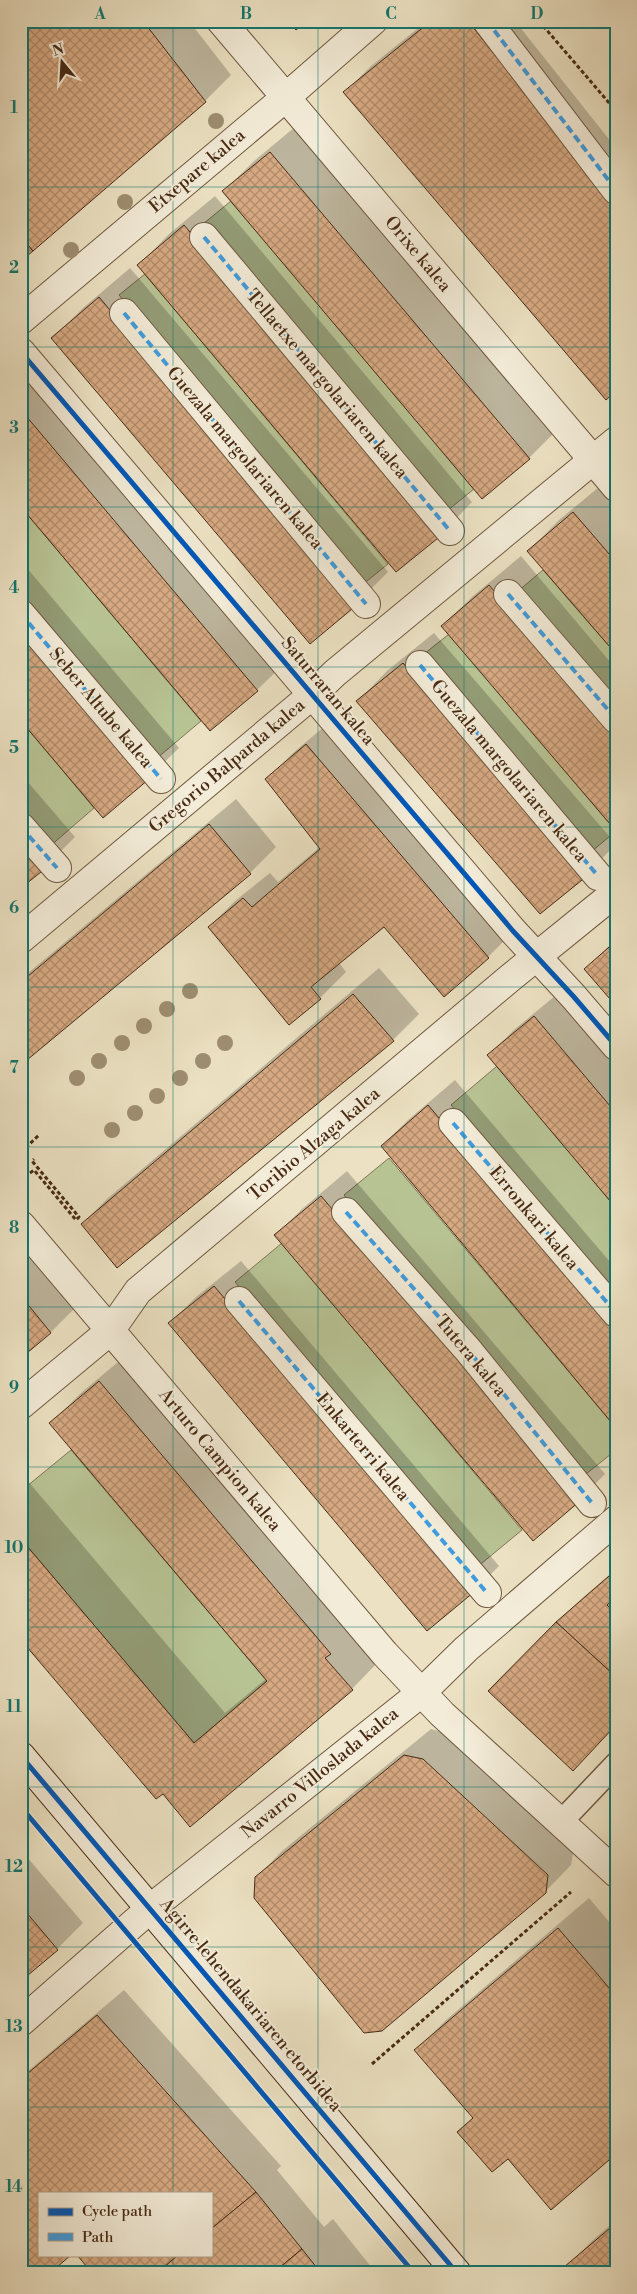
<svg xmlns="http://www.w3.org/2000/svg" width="637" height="2294" font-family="'Libre Bodoni',serif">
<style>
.garden{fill:#b8c394;stroke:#807654}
.shadow{fill:#0003}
.building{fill:url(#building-cross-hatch);stroke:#482a14}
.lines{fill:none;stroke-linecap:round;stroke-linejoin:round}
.service-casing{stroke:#715840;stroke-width:25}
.pedestrian-casing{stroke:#715840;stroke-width:30}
.minor-casing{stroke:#715840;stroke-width:30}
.secondary-casing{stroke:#482a14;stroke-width:30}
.path{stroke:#482a14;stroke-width:3;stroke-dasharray:4 2.5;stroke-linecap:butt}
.service{stroke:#f3ecd8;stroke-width:22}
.pedestrian{stroke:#f3ecd8;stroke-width:28}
.minor{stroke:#f3ecd8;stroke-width:28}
.secondary{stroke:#f3ecd8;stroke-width:28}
.quiet{stroke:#409cde;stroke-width:4;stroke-dasharray:8 4;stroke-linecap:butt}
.cycleway-casing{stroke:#f3ecd8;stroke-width:8}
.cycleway{stroke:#0057b8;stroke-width:5}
.tree{fill:#9e8e71}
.grid{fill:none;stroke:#0f766e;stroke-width:1;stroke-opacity:0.55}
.labels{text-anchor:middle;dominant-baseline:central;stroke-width:4;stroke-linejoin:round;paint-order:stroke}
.street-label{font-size:18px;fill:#482a14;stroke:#f3ecd8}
.neatline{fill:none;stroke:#0f766e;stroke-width:2}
.grid-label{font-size:16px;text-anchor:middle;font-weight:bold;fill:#0f766e}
</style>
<defs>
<pattern id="building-cross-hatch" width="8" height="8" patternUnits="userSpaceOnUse" patternTransform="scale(1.25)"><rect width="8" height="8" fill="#d6a982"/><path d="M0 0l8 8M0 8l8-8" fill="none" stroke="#b08a69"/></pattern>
</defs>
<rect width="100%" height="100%" fill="#ece2c3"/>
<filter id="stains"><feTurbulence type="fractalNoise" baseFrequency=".004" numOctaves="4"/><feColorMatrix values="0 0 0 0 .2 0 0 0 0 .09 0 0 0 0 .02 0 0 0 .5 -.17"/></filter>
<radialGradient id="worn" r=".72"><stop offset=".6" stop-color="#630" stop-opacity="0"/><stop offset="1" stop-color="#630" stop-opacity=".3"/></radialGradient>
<!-- garden -->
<g class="garden">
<path d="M 231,201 L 474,489 L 447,511 L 203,224 Z"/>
<path d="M 145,274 L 388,564 L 362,585 L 119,295 Z"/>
<path d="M 21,507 L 201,721 L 156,759 L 21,596 Z"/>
<path d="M 543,570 L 616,654 L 616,707 L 517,592 Z"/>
<path d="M 449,634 L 616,831 L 591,852 L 424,654 Z"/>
<path d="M 21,721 L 94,808 L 49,847 L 21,815 Z"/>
<path d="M 497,1066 L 616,1208 L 616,1302 L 451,1105 Z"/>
<path d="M 389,1158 L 616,1428 L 616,1450 L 581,1478 L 344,1195 Z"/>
<path d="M 282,1243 L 522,1530 L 476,1568 L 235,1282 Z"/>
<path d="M 71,1450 L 267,1681 L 194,1743 L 21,1539 L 21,1491 Z"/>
</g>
<!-- shadow -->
<g class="shadow">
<path d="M 21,21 L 189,21 L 231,75 L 205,101 Z"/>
<path d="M 427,21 L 515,21 L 616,148 L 616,389 L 345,92 L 371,66 Z"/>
<path d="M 301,122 L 559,428 L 529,458 L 224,191 L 254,161 Z"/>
<path d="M 215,196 L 472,502 L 442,533 L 139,265 L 169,234 Z"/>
<path d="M 130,268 L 388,572 L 357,603 L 53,338 L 83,308 Z"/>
<path d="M 21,360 L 288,660 L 257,690 L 21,505 Z"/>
<path d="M 604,483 L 616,496 L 616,653 L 529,551 L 559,520 Z"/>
<path d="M 521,556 L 616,669 L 616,829 L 442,626 L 473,596 Z"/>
<path d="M 21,561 L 179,748 L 148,778 L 21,719 Z"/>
<path d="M 434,633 L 616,844 L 586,875 L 358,701 L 388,670 Z"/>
<path d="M 333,719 L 514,931 L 488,957 L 385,925 L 339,963 L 346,972 L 320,998 L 289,1023 L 209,927 L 235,901 L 270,873 L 278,882 L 320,847 L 267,779 L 293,753 Z"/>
<path d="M 21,774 L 75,837 L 45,867 L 21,887 Z"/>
<path d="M 236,799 L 276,847 L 250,873 L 21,1064 L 21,979 Z"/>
<path d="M 616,939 L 616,1004 L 586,969 Z"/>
<path d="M 379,968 L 419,1014 L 393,1040 L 82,1224 L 108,1198 Z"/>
<path d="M 561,991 L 616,1056 L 616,1206 L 489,1055 L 515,1029 Z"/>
<path d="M 455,1080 L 616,1269 L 616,1426 L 382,1146 L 408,1120 Z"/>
<path d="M 347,1171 L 605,1474 L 579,1500 L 276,1235 L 302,1209 Z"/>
<path d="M 36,1247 L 81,1302 L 51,1332 L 21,1356 L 21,1248 L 27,1255 Z"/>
<path d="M 241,1261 L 499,1566 L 473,1592 L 170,1323 L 196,1297 Z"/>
<path d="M 130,1352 L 382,1658 L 352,1689 L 163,1792 L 21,1638 L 21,1473 L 225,1713 L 267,1678 L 50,1424 L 81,1393 Z"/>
<path d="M 616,1569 L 616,1724 L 490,1691 L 580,1600 Z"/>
<path d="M 431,1729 L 449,1734 L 574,1848 L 571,1865 L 545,1892 L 256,1878 L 282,1851 Z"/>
<path d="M 21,1850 L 83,1923 L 57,1949 L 21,1980 Z"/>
<path d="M 589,1898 L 616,1930 L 616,2153 L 508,2157 L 459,2132 L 473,2117 L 416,2050 L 446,2020 Z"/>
<path d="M 124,1990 L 281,2166 L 277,2170 L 324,2227 L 333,2219 L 376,2273 L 93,2273 L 211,2255 L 211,2193 L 39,2193 L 21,2273 L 21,2077 Z"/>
<path d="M 616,2220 L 616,2273 L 566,2267 L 592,2241 Z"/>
</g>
<!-- building -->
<g class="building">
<path d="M 21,21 L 143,21 L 206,102 L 33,251 L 21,237 Z"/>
<path d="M 289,21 L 307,21 L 296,30 Z"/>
<path d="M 431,21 L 468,21 L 616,207 L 616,391 L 606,400 L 343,92 Z"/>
<path d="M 270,152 L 530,459 L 482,499 L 222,191 Z"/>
<path d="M 184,225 L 443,534 L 396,572 L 137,265 Z"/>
<path d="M 21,237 L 33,251 L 21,261 Z"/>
<path d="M 99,297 L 358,604 L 310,644 L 51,338 Z"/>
<path d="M 21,410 L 258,691 L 210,731 L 21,507 Z"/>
<path d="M 573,512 L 616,562 L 616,654 L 527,551 Z"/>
<path d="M 489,585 L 616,735 L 616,831 L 441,626 Z"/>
<path d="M 21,627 L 149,779 L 103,818 L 21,721 Z"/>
<path d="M 403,663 L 587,876 L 540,914 L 356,701 Z"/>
<path d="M 306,744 L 489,958 L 444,997 L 384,927 L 311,987 L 321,999 L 289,1025 L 208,927 L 243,898 L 252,907 L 320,849 L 265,779 Z"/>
<path d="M 209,824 L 251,874 L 21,1065 L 21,982 Z"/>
<path d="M 21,840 L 46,868 L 21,888 Z"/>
<path d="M 616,941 L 616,1006 L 584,969 Z"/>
<path d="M 353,994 L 394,1041 L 117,1268 L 81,1224 Z"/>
<path d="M 534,1016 L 616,1113 L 616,1208 L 487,1055 Z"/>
<path d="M 428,1105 L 616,1326 L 616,1428 L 381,1146 Z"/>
<path d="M 321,1196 L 580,1501 L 533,1541 L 274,1235 Z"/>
<path d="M 214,1286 L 474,1592 L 427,1631 L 168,1323 Z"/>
<path d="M 21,1296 L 51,1333 L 21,1358 Z"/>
<path d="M 99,1381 L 331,1654 L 325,1658 L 353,1690 L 190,1827 L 163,1794 L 156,1799 L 21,1640 L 21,1539 L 194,1743 L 267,1681 L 49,1423 Z"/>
<path d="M 616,1570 L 616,1596 L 607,1605 L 616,1614 L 616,1677 L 556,1622 Z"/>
<path d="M 616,1596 L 616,1614 L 607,1605 Z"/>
<path d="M 556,1622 L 616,1677 L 616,1725 L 573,1771 L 488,1691 Z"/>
<path d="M 404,1755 L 423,1759 L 548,1875 L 546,1893 L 382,2031 L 364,2033 L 254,1898 L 255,1877 Z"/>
<path d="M 21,1906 L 58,1950 L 21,1981 Z"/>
<path d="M 558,1928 L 616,1996 L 616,2154 L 551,2210 L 508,2159 L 492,2172 L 457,2132 L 473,2118 L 414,2050 Z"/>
<path d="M 97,2015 L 256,2192 L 211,2229 L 211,2193 L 39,2193 L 39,2255 L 71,2255 L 50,2273 L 21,2273 L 21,2079 Z"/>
<path d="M 256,2192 L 302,2249 L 273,2273 L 157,2273 L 178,2255 L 211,2255 L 211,2229 Z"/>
<path d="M 616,2223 L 616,2273 L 569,2273 L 564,2267 Z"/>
<path d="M 302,2249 L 321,2273 L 273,2273 Z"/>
<path d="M 77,2255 L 178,2255 L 157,2273 L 92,2273 Z"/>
</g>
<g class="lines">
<defs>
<path id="service" d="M 560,1823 L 616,1764"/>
<g id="pedestrian">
<path d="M 487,21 L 616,190"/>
<path d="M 204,237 L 450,531"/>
<path d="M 124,313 L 366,604"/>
<path d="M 508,594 L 616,719"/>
<path d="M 21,614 L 161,779"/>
<path d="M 420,665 L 598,876"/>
<path d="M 21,827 L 57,868"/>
<path d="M 453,1123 L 616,1313"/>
<path d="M 346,1212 L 468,1350 L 592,1503"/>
<path d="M 239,1301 L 487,1593"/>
</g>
<g id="minor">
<path d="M 221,21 L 616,487"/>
<path d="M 21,320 L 285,98 L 373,21"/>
<path d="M 21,352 L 513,931 L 574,997 L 616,1046"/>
<path d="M 21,939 L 312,695 L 335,673 L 616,441"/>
<path d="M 21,1225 L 385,1654 L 442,1714 L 616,1873"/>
<path d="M 21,1405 L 110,1331 L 138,1291 L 510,978 L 616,892"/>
<path d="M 21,2022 L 151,1908 L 421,1693 L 466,1649 L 616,1520"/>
</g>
<path id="secondary" d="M 21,1756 L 457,2273"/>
</defs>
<!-- service casing -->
<use href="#service" class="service-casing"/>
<!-- pedestrian casing -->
<use href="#pedestrian" class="pedestrian-casing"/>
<!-- minor casing -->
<use href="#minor" class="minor-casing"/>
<!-- secondary casing -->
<use href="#secondary" class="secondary-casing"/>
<!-- path -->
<g class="path">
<path d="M 539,21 L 616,111"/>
<path d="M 21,1152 L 39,1135"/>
<path d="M 30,1173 L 34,1170 L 76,1220 L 79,1217 L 32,1161 L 34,1159"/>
<path d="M 372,2064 L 571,1892"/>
</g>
<!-- service -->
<use href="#service" class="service"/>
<!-- pedestrian -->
<use href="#pedestrian" class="pedestrian"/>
<!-- minor -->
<use href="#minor" class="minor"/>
<!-- secondary -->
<use href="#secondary" class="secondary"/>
<!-- quiet -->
<g class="quiet">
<path d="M 487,21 L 616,190"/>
<path d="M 204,237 L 450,531"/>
<path d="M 124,313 L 366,604"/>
<path d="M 508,594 L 616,719"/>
<path d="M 21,614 L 161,779"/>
<path d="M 420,665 L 598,876"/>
<path d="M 21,827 L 57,868"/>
<path d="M 453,1123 L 616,1313"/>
<path d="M 346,1212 L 468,1350 L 592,1503"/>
<path d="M 239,1301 L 487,1593"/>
</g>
<defs>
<g id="cycleway">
<path d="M 21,352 L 513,931 L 574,997 L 616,1046"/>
<path d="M 21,1756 L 457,2273"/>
<path d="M 21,1807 L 414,2273"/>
</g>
</defs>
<!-- cycleway casing -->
<use href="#cycleway" class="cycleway-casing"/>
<!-- cycleway -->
<use href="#cycleway" class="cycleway"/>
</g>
<!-- trees -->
<g class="tree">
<circle cx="216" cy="121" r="8"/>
<circle cx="125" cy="202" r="8"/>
<circle cx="71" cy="250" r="8"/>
<circle cx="190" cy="991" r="8"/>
<circle cx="167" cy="1009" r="8"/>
<circle cx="144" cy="1026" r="8"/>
<circle cx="122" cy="1043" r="8"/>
<circle cx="225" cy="1043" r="8"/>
<circle cx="99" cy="1061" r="8"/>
<circle cx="203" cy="1061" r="8"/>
<circle cx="77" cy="1078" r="8"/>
<circle cx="180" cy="1078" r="8"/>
<circle cx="157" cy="1096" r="8"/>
<circle cx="135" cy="1113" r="8"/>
<circle cx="112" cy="1130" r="8"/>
</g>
<!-- grid -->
<path class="grid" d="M 173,21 L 173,2193M 318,21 L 318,2273M 464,21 L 464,2273M 21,187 L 616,187M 21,347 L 616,347M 21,507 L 616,507M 21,667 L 616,667M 21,827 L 616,827M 21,987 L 616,987M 21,1147 L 616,1147M 21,1307 L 616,1307M 21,1467 L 616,1467M 21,1627 L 616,1627M 21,1787 L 616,1787M 21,1947 L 616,1947M 21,2107 L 616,2107M 173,2255 L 173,2273"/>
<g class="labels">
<!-- street labels -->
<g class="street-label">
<text transform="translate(197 171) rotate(-40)">Etxepare kalea</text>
<text transform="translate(418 254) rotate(50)">Orixe kalea</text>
<text transform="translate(327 384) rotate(50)">Tellaetxe margolariaren kalea</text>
<text transform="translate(245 458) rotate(50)">Guezala margolariaren kalea</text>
<text transform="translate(328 691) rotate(50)">Saturraran kalea</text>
<text transform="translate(101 708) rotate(50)">Seber Altube kalea</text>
<text transform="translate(227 766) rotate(-40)">Gregorio Balparda kalea</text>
<text transform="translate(509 771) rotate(50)">Guezala margolariaren kalea</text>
<text transform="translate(314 1144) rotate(-40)">Toribio Alzaga kalea</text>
<text transform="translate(534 1218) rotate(50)">Erronkari kalea</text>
<text transform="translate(471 1356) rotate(50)">Tutera kalea</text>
<text transform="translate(363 1447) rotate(50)">Enkarterri kalea</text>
<text transform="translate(220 1460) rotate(50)">Arturo Campion kalea</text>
<text transform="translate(320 1773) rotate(-39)">Navarro Villoslada kalea</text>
<text transform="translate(251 2005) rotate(50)">Agirre lehendakariaren etorbidea</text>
</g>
</g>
<!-- margin -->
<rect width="637" height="2294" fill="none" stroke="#ece2c3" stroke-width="55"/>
<!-- legend -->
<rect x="38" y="2192" width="175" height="65" fill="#f3ecd8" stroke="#af9e8a"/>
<rect x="48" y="2208" width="25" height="8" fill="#0057b8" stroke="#af9e8a"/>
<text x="82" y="2216" font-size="15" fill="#482a14">Cycle path</text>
<rect x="48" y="2233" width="25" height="8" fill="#409cde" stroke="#af9e8a"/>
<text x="82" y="2242" font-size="15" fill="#482a14">Path</text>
<!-- north arrow -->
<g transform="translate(62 62) rotate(342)" stroke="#f3ecd8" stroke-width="4" paint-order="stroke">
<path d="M0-4L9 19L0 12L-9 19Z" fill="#482a14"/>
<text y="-8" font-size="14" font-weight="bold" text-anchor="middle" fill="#482a14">N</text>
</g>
<rect x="28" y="28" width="582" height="2238" class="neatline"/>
<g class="grid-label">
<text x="100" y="19">A</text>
<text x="246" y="19">B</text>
<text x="391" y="19">C</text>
<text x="537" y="19">D</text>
<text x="14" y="113">1</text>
<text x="14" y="273">2</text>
<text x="14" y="433">3</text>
<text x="14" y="593">4</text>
<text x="14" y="753">5</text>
<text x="14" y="913">6</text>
<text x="14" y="1073">7</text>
<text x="14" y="1233">8</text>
<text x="14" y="1393">9</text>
<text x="14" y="1553">10</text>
<text x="14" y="1712">11</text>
<text x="14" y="1872">12</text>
<text x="14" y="2032">13</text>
<text x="14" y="2192">14</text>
</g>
<rect width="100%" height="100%" filter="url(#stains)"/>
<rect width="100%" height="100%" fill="url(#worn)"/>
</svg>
